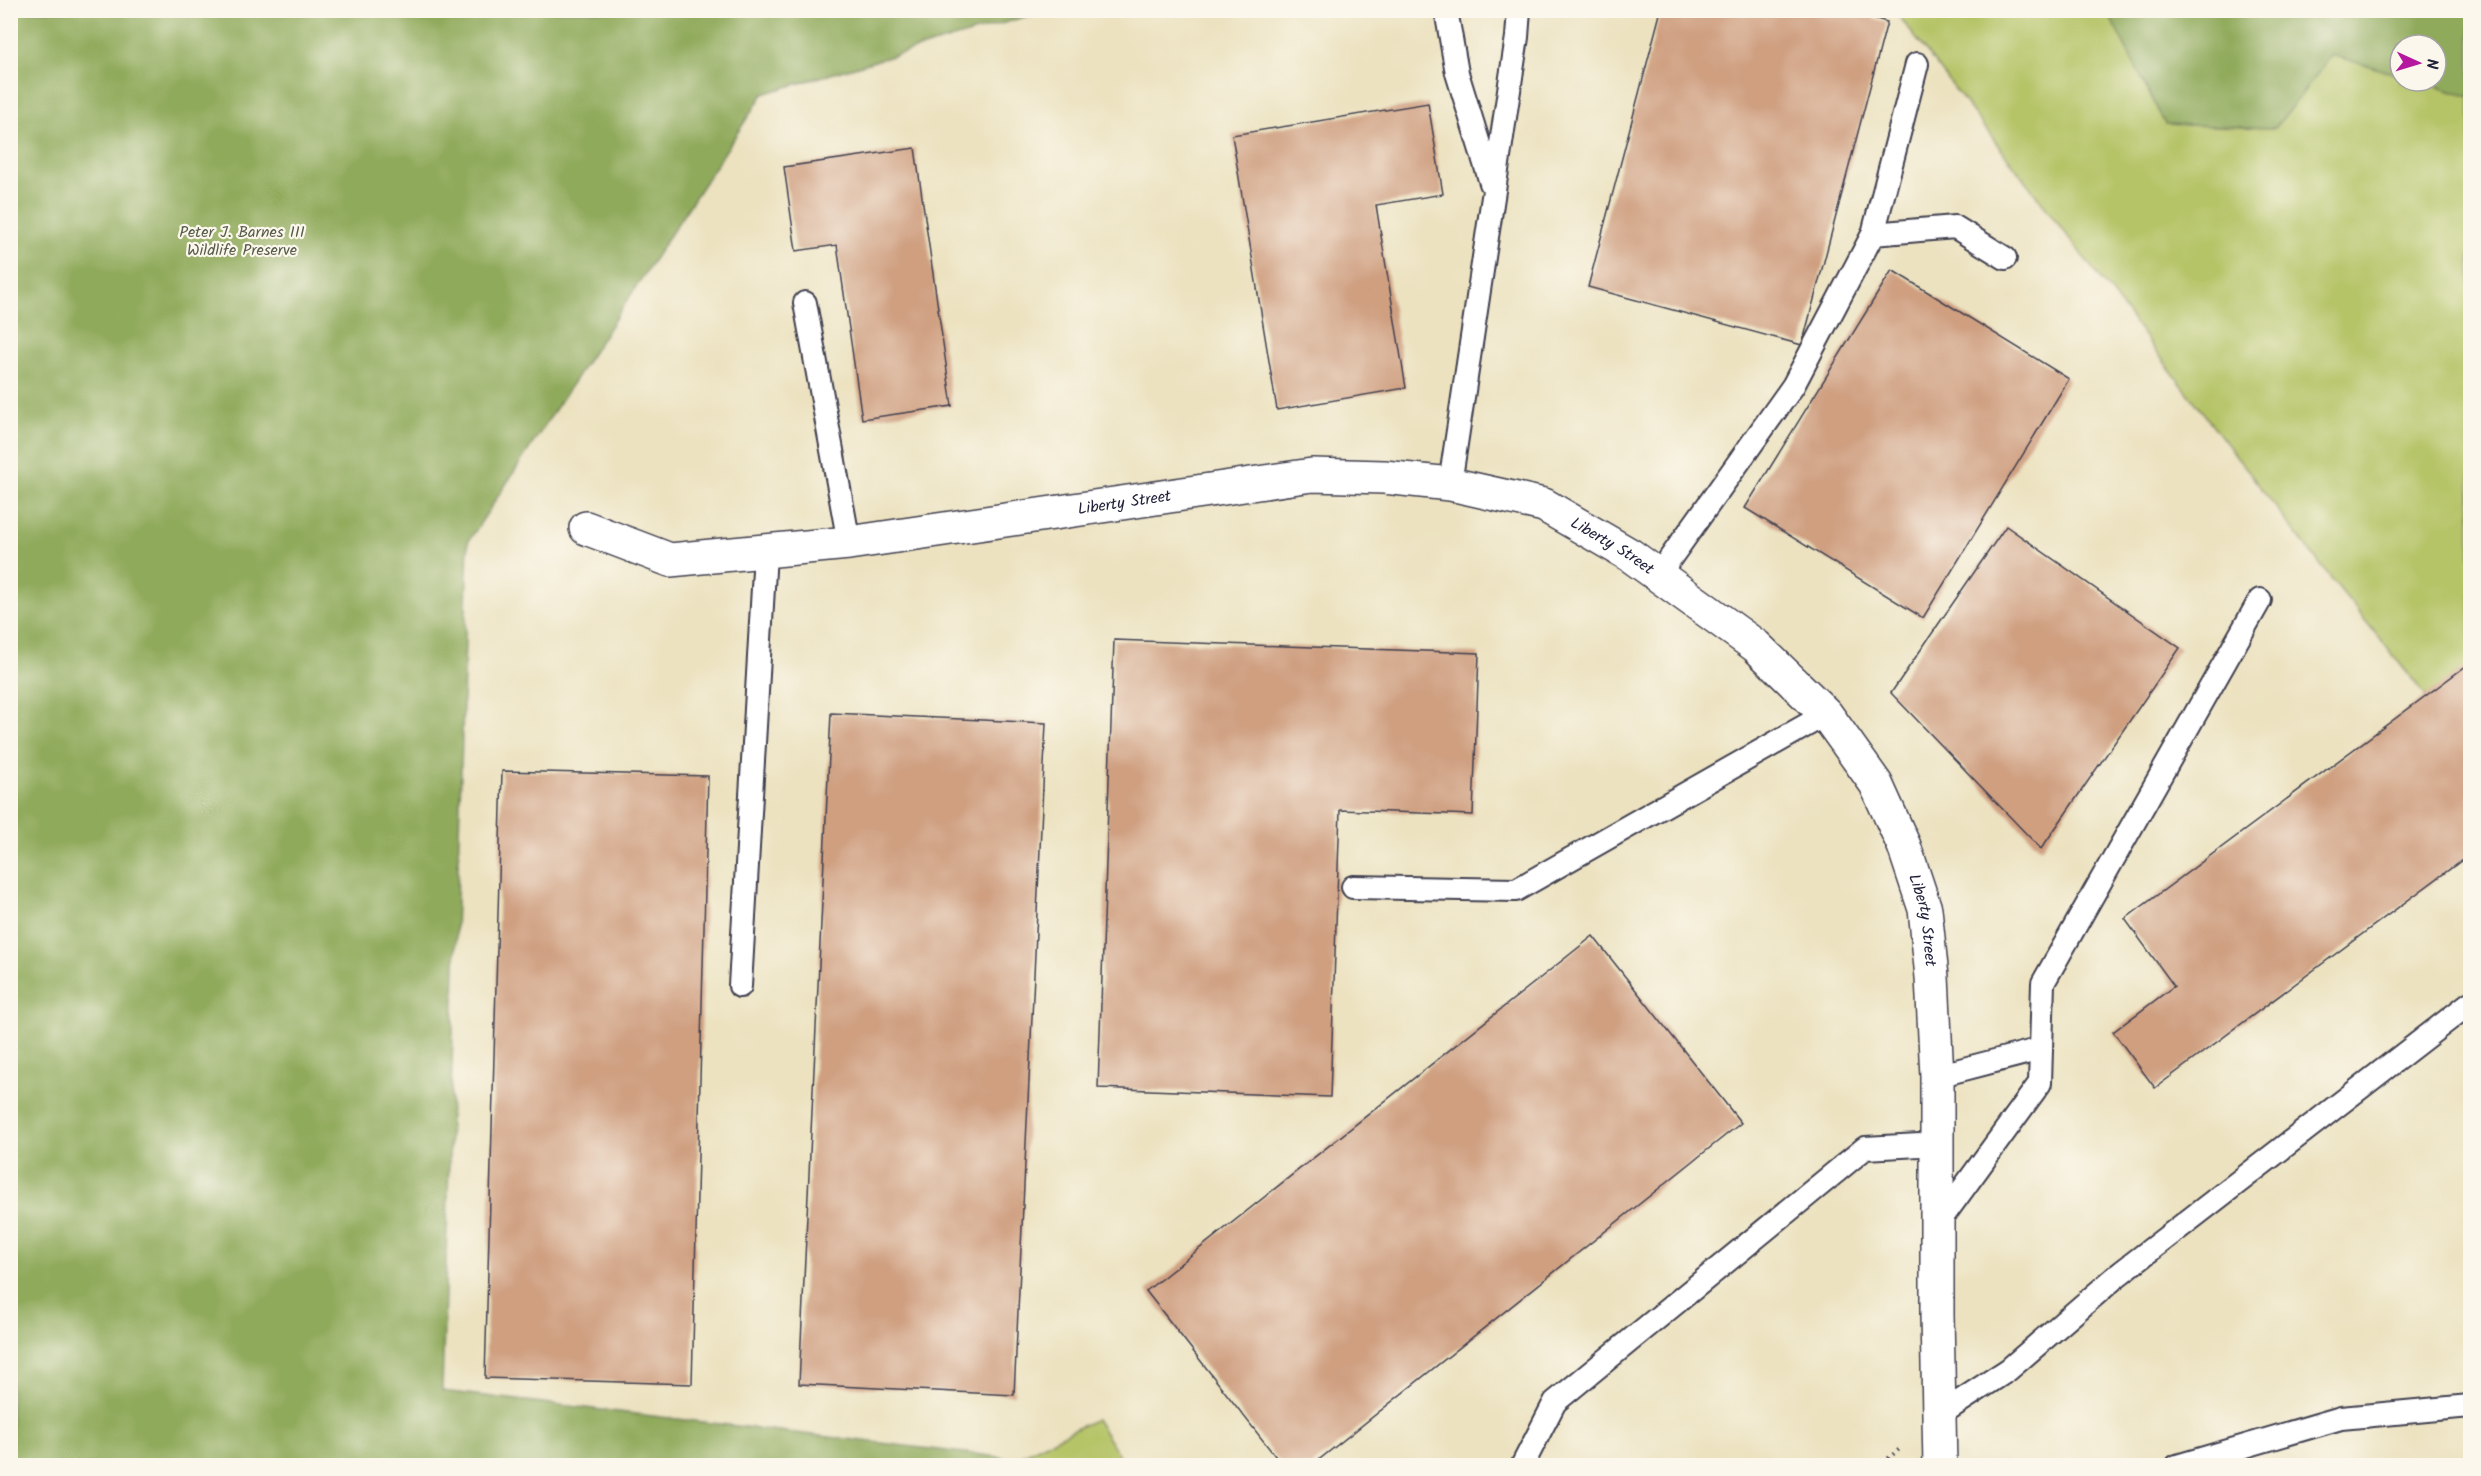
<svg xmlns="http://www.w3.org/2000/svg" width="2481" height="1476" font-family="Kalam,sans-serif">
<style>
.green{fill:#b6c467;stroke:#6c7351;stroke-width:1.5}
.forest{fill:#90aa5c;stroke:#59664c;stroke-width:1.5}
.building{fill:#cf9f80}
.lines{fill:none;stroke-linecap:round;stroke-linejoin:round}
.lane-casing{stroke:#403f4f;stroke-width:26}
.street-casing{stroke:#403f4f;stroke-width:36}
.path{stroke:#403f4f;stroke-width:4;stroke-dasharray:1.5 4.5;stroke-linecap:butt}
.lane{stroke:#fff;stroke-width:22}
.street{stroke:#fff;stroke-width:33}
.labels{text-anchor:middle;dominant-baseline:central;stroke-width:4.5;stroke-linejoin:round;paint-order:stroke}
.park-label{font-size:16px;fill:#565b4a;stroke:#fbf7ec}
.street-label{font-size:16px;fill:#22223b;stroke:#fbf7ec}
</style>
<rect width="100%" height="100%" fill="#fbf7ec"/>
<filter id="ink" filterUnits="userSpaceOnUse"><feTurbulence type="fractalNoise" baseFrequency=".0167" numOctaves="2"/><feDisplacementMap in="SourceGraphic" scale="12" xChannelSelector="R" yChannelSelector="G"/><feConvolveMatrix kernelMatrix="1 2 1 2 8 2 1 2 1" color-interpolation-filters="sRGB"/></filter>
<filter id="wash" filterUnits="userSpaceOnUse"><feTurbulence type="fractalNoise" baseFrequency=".008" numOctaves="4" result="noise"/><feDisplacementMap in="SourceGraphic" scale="24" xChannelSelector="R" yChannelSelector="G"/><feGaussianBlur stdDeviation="1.35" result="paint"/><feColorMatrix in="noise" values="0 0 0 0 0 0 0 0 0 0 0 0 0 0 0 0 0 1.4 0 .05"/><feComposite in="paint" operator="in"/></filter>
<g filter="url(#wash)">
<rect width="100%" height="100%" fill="#ece2c0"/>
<!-- green -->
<g class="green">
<path d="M 1895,11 L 2107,11 L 2165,124 L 2275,128 L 2332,55 L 2400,75 L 2400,81 L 2419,81 L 2470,97 L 2470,751 L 2307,548 Z"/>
<path d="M 1096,1419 L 1125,1465 L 1000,1466 Z"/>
</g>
<!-- forest -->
<g class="forest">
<path d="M 10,11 L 1045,11 L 763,94 L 468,542 L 442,1391 L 1066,1465 L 11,1465 Z"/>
<path d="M 2107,11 L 2470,11 L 2470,97 L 2419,81 L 2436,81 L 2436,45 L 2400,45 L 2400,75 L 2332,55 L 2275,128 L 2165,124 Z"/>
</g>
<g id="blocks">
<!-- building -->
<g class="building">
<path d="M 1661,10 L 1845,10 L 1887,22 L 1802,345 L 1588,287 Z"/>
<path d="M 1428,103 L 1443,194 L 1376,205 L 1406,388 L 1277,410 L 1232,135 Z"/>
<path d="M 915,148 L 952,406 L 862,419 L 837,245 L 796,251 L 784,167 Z"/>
<path d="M 1892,270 L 2069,379 L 1923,618 L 1745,508 Z"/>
<path d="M 2006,526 L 2180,648 L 2041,849 L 1891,693 Z"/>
<path d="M 1114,640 L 1479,653 L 1473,815 L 1340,810 L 1330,1097 L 1098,1088 Z"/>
<path d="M 2470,663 L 2470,854 L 2155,1088 L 2113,1032 L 2174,986 L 2125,919 Z"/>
<path d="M 831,713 L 1046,723 L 1014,1395 L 799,1384 Z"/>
<path d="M 502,771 L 708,776 L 692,1384 L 485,1378 Z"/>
<path d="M 1593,936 L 1741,1123 L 1311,1466 L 1283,1466 L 1146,1291 Z"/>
</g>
</g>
</g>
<g filter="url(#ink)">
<use href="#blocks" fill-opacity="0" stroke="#403f4f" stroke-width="1.5"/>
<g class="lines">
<defs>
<g id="lane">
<path d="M 1446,10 L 1457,73 L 1491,183"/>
<path d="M 1873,234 L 1917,64"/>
<path d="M 805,303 L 849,543"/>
<path d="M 1450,484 L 1517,37 L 1519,10"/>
<path d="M 1659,574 L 1793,386 L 1873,234 L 1955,227 L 2005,258"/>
<path d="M 1353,887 L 1516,890 L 1826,714"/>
<path d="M 740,986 L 765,553"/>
<path d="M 1937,1076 L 2041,1049"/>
<path d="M 1936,1226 L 2040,1083 L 2043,983 L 2260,600"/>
<path d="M 1939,1415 L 2008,1370 L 2118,1275 L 2470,1003"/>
<path d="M 1522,1466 L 1555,1402 L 1865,1148 L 1938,1144"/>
<path d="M 2177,1466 L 2341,1418 L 2470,1406"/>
</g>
<g id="street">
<path id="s1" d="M 586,528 L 670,560 L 849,543 L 1312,475 L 1384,477 L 1450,484 L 1544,505 L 1630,555 L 1756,646 L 1826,714 L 1876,784 L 1904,846 L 1925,909 L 1932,977 L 1937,1076 L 1937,1315 L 1940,1466"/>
</g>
</defs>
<!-- lane casing -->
<use href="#lane" class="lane-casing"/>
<!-- street casing -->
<use href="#street" class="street-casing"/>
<!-- path -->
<path class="path" d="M 1879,1466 L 1902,1447"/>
<!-- lane -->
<use href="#lane" class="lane"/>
<!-- street -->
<use href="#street" class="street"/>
</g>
</g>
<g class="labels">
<!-- park labels -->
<g class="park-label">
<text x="242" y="232">Peter J. Barnes III<tspan x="242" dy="18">Wildlife Preserve</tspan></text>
</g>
<!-- street labels -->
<g class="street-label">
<text stroke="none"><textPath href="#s1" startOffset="548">Liberty Street</textPath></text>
<text stroke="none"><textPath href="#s1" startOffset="1052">Liberty Street</textPath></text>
<text stroke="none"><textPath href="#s1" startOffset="1556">Liberty Street</textPath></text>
</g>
</g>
<!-- margin -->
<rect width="2481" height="1476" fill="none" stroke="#fbf7ec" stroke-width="36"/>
<!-- north arrow -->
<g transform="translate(2418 63) rotate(94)"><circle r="28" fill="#fbf7ec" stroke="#a4a2a5" stroke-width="1.5"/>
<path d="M0-4.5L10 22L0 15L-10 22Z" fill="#b5179e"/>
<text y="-9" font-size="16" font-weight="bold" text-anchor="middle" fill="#22223b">N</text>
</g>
</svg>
